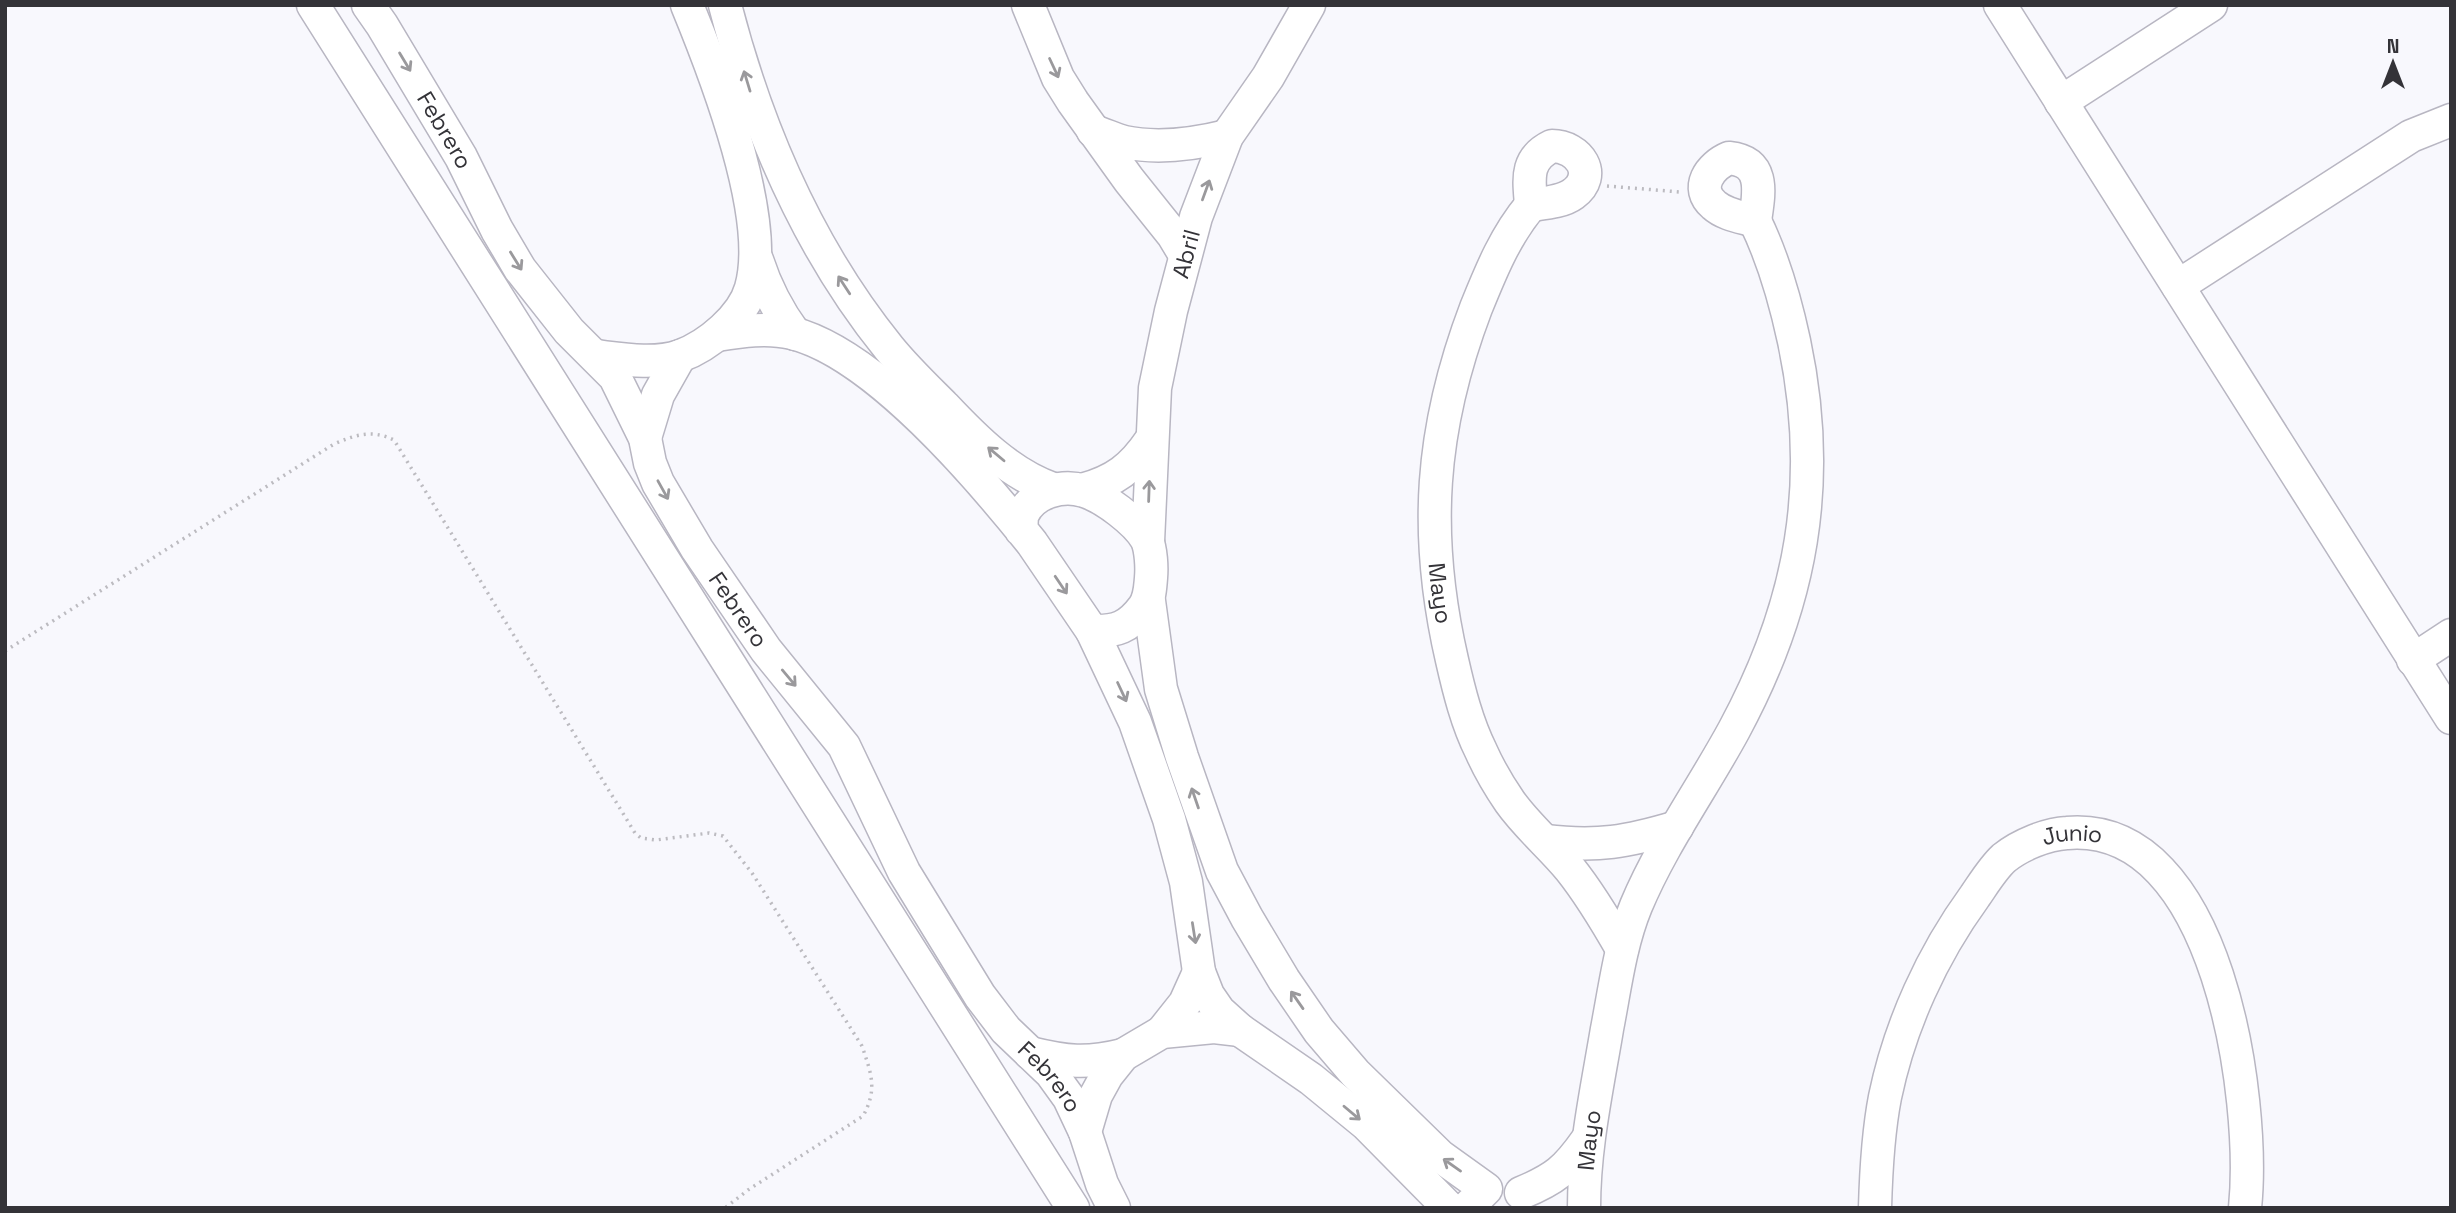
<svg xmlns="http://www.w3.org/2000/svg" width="2456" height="1213" font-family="'Space Grotesk',sans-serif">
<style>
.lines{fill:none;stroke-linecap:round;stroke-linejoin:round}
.minor-casing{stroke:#b8b6c2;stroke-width:35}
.path{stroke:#bcbbc0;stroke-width:3.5;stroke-dasharray:2 5;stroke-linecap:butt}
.minor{stroke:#fff;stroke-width:32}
.oneway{stroke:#9a999c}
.labels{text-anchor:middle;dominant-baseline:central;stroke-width:6;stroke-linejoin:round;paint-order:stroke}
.street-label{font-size:23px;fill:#343338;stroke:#f8f8fd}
</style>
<rect width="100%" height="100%" fill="#f8f8fd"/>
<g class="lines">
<defs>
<g id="minor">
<path d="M 313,5 L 1073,1208"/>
<path id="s1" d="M 368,5 L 382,25 L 461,157 L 497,230 L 520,269 L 569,331 L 615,377 L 645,438 L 650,463 L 658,483 L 697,549 L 766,650 L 844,746 L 904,872 L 980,996 L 1006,1030 L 1051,1073 L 1069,1098 L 1085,1132 L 1102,1184 L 1114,1208"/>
<path d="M 725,5 C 757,129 808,248 889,348 C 906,369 926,388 944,406 C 975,439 1010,474 1053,489"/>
<path d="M 1028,5 L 1058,78 L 1073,102 L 1129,180 L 1173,235 L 1185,255"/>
<path d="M 2000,5 L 2451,718"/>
<path d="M 2061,102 L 2211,5"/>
<path d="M 1093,131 C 1103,134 1114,139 1124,142 C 1157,149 1195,144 1227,136"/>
<path d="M 1552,146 C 1579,146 1599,175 1573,194 C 1562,202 1545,203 1531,205 C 1529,179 1525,159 1552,146 Z"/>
<path d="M 1729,158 C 1766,162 1759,193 1755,221 C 1742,217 1725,215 1714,205 C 1694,188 1710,166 1729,158 Z"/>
<path id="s2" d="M 1531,205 C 1505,236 1491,271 1476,308 C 1430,429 1423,534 1452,660 C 1459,691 1467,723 1481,751 C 1489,769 1499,786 1510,802 C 1527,826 1551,846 1570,869 C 1590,894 1606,921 1622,949"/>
<path d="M 757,260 C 766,288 777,310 795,334"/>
<path d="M 2178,286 L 2411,136 L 2451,120"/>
<path d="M 717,335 C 742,331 767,327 792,333 C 875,354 980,478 1032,543 L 1092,631 C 1116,632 1129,627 1143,608 C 1150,599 1150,589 1151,578 C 1152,567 1151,550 1147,540 C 1137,522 1104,497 1084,491 C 1063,484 1033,492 1023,514 C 1021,518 1022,525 1021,530"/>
<path d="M 595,356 C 621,359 654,365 680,356 C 708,346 743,317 751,288 C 771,217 715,73 687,5"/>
<path d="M 645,438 L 658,395 L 680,356"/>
<path d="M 1082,490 C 1115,481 1132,468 1151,440"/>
<path id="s3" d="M 1148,542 L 1155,388 L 1171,311 L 1196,217 L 1227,136 L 1268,77 L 1309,5"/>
<path d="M 1149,601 L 1161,689 L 1182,757 L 1222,871 L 1247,918 L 1284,980 L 1319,1031 L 1355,1073 L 1440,1156 L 1486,1189 L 1467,1208"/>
<path d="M 1092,631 L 1135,722 L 1169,819 L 1186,882 L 1199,972 L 1208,995 L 1219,1011 L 1240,1030 L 1311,1079 L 1366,1124 L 1449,1208"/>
<path d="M 2413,660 L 2451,635"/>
<path d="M 1545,841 C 1598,847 1627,842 1677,827"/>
<path d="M 1162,1032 L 1185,1003 L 1199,972"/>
<path d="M 1030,1053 C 1067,1062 1086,1064 1123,1055"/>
<path d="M 1085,1132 L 1096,1095 L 1107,1075 L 1123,1055 L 1162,1032 L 1214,1027 L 1240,1030"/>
<path d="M 1521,1193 C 1555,1179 1566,1170 1587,1140"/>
<path id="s4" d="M 1584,1208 C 1584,1147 1597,1089 1607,1029 C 1615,988 1620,945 1636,906 C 1662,844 1702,789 1734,730 C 1802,604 1824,482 1794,341 C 1785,299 1774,260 1755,221"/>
<path id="s5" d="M 1875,1208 C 1876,1171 1878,1133 1885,1097 C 1900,1025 1932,955 1975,896 C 1984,883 1993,868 2004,858 C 2020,845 2047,834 2067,833 C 2219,820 2256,1100 2245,1208"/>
</g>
</defs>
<!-- minor casing -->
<use href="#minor" class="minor-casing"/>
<!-- path -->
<g class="path">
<path d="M 1607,186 L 1680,192"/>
<path d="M 5,651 L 334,444 C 355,435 372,429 394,440 L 635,833 L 641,838 L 656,840 L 709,833 L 723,836 L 752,873 L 862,1046 C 871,1073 878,1089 863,1116 L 748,1190 L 725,1208"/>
</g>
<!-- minor -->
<use href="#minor" class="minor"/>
</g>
<!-- one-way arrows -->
<defs><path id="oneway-shaft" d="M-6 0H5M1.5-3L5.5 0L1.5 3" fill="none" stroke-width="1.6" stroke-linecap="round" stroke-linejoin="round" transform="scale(1.75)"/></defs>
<g class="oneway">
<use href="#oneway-shaft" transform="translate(405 62) rotate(59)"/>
<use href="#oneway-shaft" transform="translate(1054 68) rotate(65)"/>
<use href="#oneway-shaft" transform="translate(747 81) rotate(-107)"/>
<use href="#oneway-shaft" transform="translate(1206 190) rotate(-70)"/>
<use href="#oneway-shaft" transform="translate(516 261) rotate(58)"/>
<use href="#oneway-shaft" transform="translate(844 285) rotate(-123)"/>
<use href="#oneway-shaft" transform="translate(996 454) rotate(-140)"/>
<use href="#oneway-shaft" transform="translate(663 490) rotate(61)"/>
<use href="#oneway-shaft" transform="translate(1149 491) rotate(-88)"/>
<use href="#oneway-shaft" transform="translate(1061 585) rotate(56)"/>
<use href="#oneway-shaft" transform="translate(789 678) rotate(50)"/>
<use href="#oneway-shaft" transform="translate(1122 692) rotate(65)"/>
<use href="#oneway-shaft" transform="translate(1195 798) rotate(-109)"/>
<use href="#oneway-shaft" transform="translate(1194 933) rotate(81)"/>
<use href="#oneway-shaft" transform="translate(1297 1000) rotate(-125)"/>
<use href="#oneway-shaft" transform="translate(1352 1113) rotate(40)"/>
<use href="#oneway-shaft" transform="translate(1452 1165) rotate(-145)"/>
</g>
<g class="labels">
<!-- street labels -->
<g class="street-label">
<text stroke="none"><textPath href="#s1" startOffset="147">Febrero</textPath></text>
<text stroke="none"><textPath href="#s3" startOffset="292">Abril</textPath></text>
<text stroke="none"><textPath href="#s2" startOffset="408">Mayo</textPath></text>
<text stroke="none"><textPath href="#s1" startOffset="714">Febrero</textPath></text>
<text stroke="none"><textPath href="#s5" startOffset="455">Junio</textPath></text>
<text stroke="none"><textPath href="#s1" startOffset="1279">Febrero</textPath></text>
<text stroke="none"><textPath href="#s4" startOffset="68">Mayo</textPath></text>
</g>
</g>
<!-- border -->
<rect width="2456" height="1213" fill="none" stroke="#343338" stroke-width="14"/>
<!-- north arrow -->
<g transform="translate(2393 63)" stroke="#f8f8fd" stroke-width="5" paint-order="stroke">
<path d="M0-5L12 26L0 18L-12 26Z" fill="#343338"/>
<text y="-10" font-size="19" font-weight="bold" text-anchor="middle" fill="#343338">N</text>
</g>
</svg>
